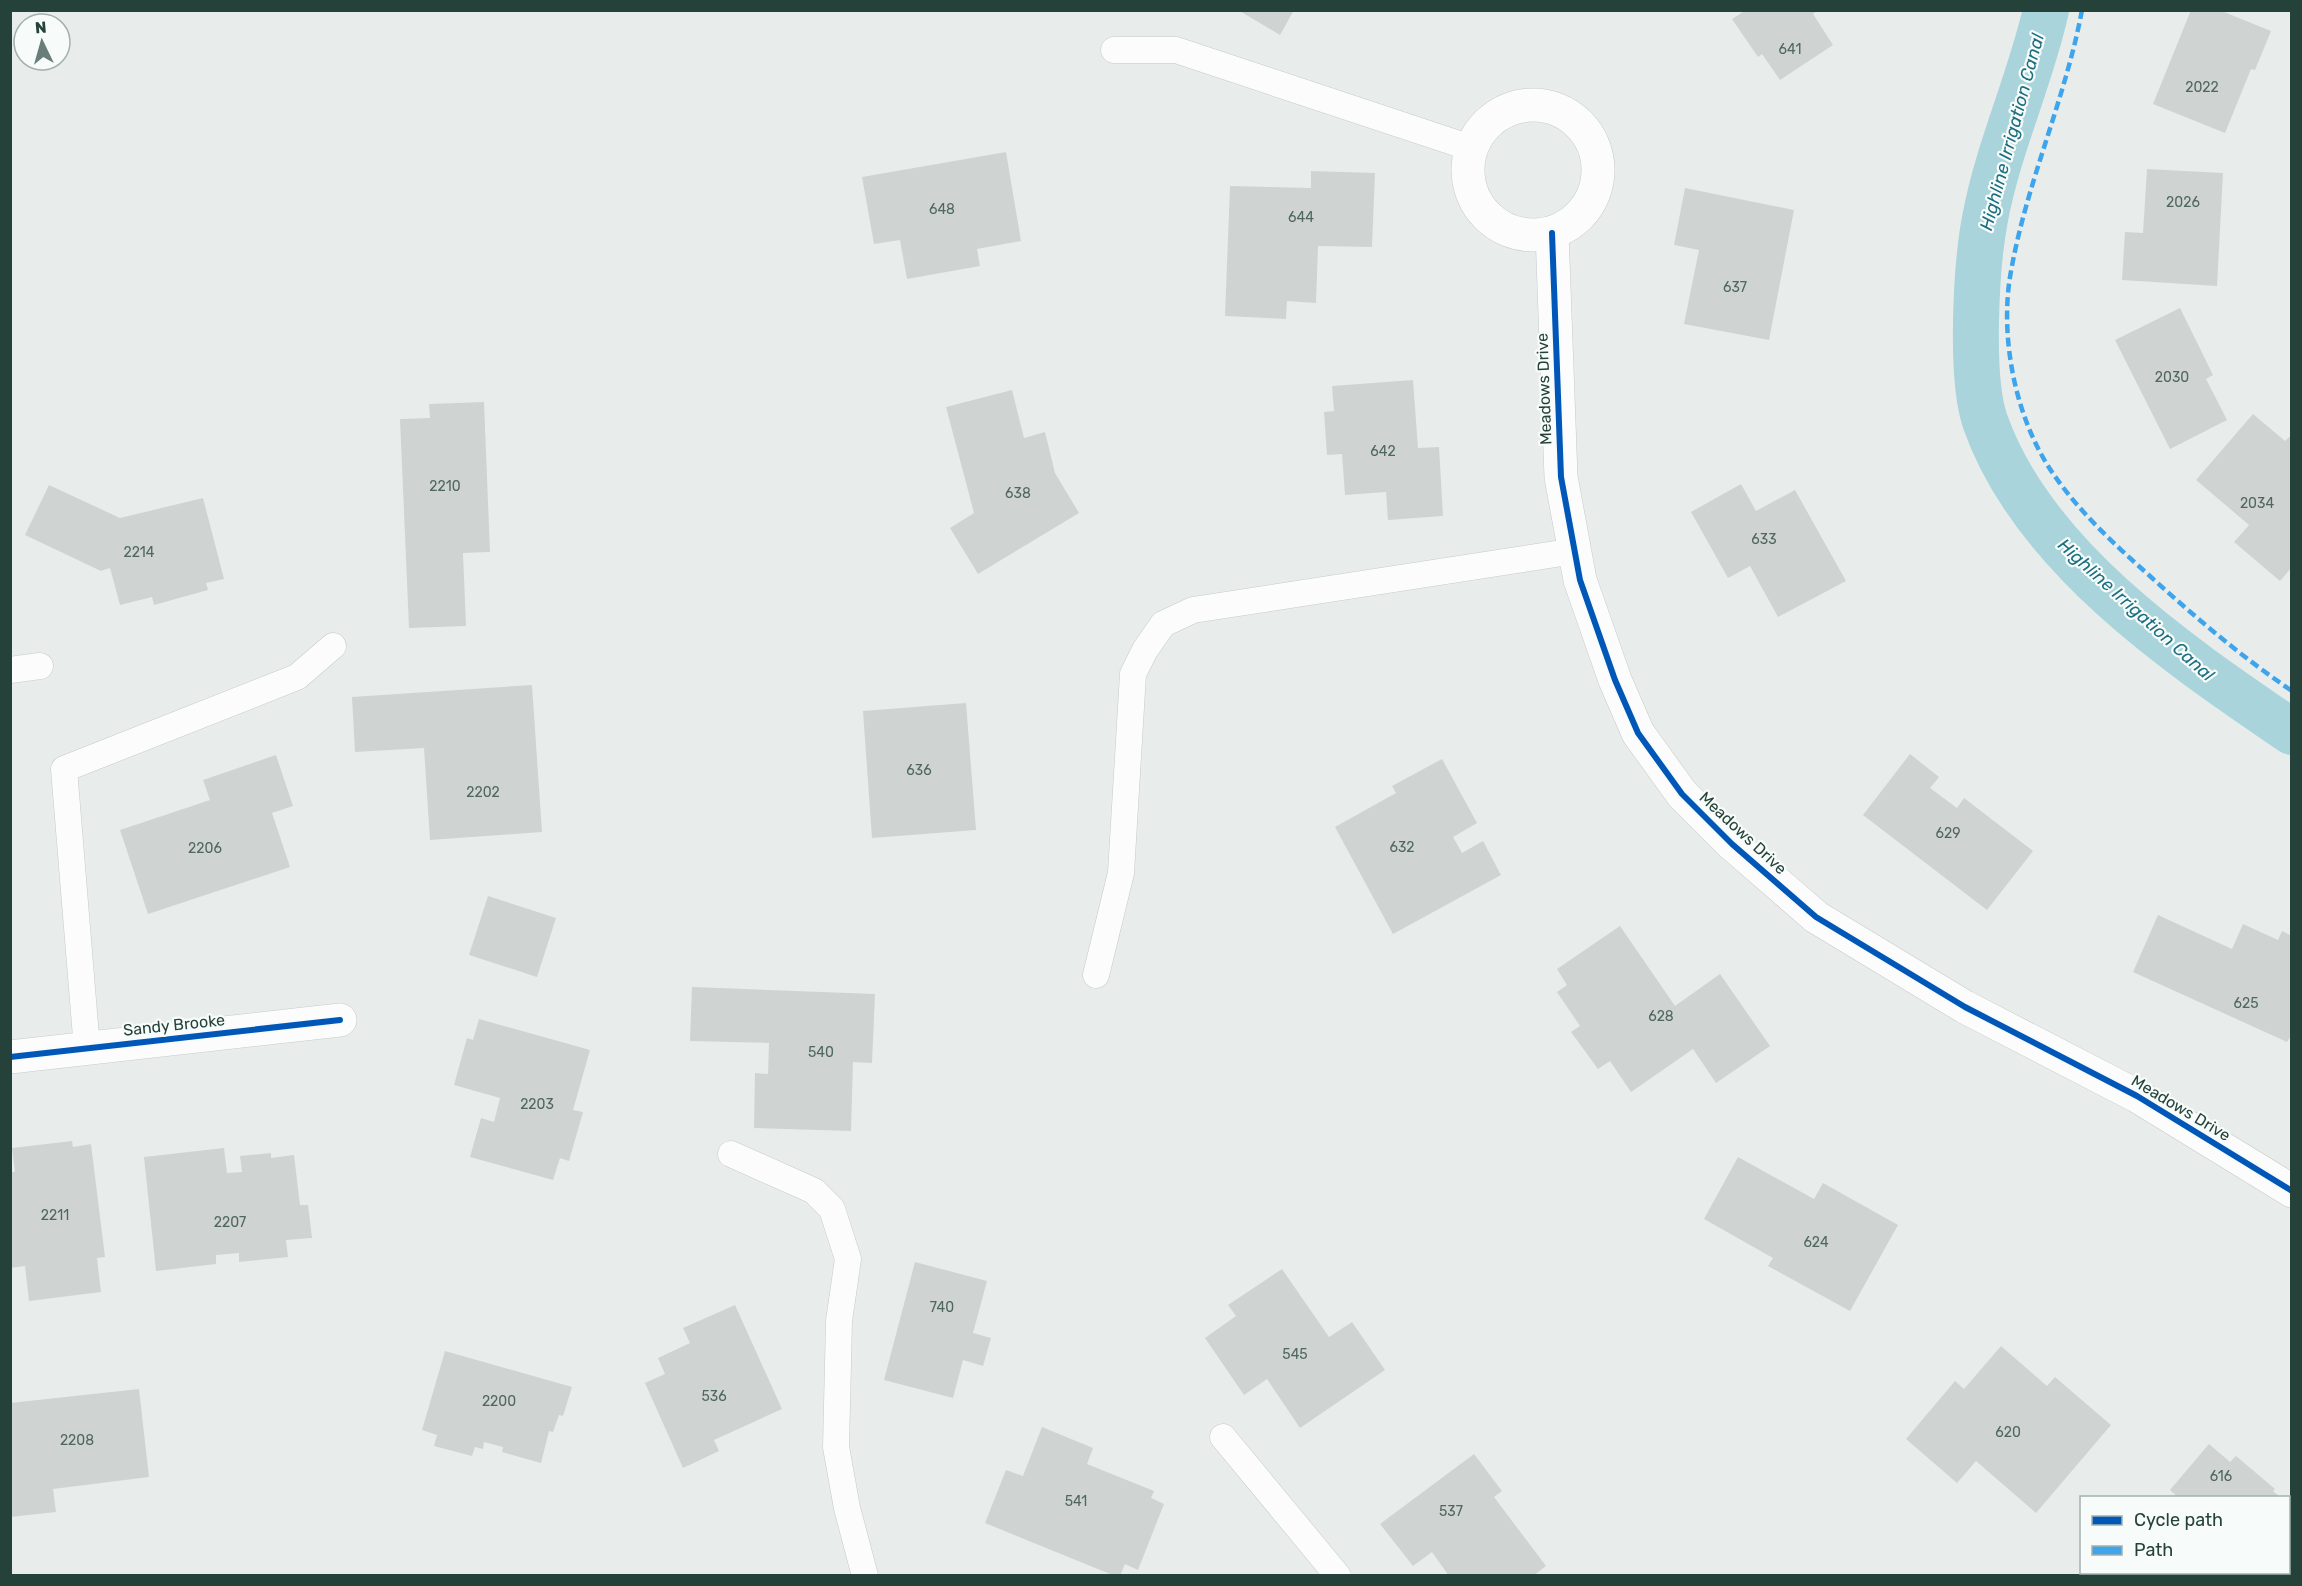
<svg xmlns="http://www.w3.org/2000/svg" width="2302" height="1586" font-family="Rubik,sans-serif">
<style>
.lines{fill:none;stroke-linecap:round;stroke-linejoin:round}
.canal{stroke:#a9d4db;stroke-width:46}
.building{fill:#cfd4d2}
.service-casing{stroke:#c5cac8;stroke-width:27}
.minor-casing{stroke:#c5cac8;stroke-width:34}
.service{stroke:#fcfcfc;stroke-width:26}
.minor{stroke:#fcfcfc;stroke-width:33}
.quiet{stroke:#3ea4ec;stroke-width:4.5;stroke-dasharray:9 4.5;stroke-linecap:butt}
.cycleway-casing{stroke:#f7fbf9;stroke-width:10}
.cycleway{stroke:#0057b8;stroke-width:6}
.labels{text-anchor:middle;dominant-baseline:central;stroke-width:4.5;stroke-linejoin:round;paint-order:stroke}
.number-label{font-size:14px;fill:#506761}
.street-label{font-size:16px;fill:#24423a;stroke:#f7fbf9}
.water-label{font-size:18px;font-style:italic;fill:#1c6f80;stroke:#f7fbf9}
</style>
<rect width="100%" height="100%" fill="#e8edeb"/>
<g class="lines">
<!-- canal -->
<path class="canal" d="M 2046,10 C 2030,81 1998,148 1985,219 C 1976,266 1970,377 1985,421 C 2032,556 2179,655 2292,732"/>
</g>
<!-- building -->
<g class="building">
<path d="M 1238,10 L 1294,10 L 1280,35 Z"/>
<path d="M 1746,10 L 1818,10 L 1813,14 L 1833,45 L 1780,80 L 1762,54 L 1758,57 L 1732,19 Z"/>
<path d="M 2191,10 L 2219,10 L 2271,31 L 2255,70 L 2251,69 L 2225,133 L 2153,104 Z"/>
<path d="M 1006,152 L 1021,241 L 977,249 L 980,266 L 907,279 L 900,240 L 874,244 L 862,177 Z"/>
<path d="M 2147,169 L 2223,173 L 2217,286 L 2122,280 L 2125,232 L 2143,233 Z"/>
<path d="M 1311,171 L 1375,173 L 1372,247 L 1318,246 L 1316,303 L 1287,301 L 1286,319 L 1225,316 L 1230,186 L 1311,188 Z"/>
<path d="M 1685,188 L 1794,210 L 1769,340 L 1684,324 L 1699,250 L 1674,245 Z"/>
<path d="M 2180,308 L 2213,375 L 2206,379 L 2227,420 L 2170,449 L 2115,340 Z"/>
<path d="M 1413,380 L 1418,448 L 1439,447 L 1443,516 L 1388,520 L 1386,492 L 1345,495 L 1342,454 L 1327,455 L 1324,412 L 1334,411 L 1332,386 Z"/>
<path d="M 1012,390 L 1024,438 L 1045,432 L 1055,473 L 1079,513 L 978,574 L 950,528 L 974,513 L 946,407 Z"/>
<path d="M 484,402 L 490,552 L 463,553 L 466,626 L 409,628 L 400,419 L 430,418 L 429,404 Z"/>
<path d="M 2253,414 L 2285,441 L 2289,437 L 2292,439 L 2292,567 L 2280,581 L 2234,542 L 2249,525 L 2196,480 Z"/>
<path d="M 1741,484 L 1756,511 L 1795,490 L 1846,581 L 1778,617 L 1750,566 L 1728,578 L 1691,512 Z"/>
<path d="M 49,485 L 120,518 L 203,498 L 224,579 L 206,583 L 208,590 L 154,605 L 152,597 L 120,605 L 110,568 L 101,571 L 25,535 Z"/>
<path d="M 532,685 L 542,832 L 430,840 L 424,748 L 355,752 L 352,697 Z"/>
<path d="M 966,703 L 976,830 L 872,838 L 863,711 Z"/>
<path d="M 1910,754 L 1939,777 L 1930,788 L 1957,808 L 1964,798 L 2033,851 L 1987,910 L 1863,815 Z"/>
<path d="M 276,755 L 293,806 L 272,813 L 290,867 L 148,914 L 120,830 L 210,800 L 203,780 Z"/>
<path d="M 1442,759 L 1477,823 L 1453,837 L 1462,853 L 1483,841 L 1501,875 L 1393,934 L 1335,827 L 1396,793 L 1392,786 Z"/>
<path d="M 488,896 L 556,918 L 537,977 L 469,955 Z"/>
<path d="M 2158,915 L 2232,949 L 2243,924 L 2278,940 L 2282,931 L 2292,936 L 2292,1034 L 2287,1042 L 2133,972 Z"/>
<path d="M 1620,926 L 1675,1006 L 1720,974 L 1770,1046 L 1716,1083 L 1693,1049 L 1631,1092 L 1610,1061 L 1598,1069 L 1571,1032 L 1580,1026 L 1557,992 L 1567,985 L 1557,969 Z"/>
<path d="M 692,987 L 875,994 L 872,1063 L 853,1062 L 851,1131 L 754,1128 L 755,1073 L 768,1074 L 769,1043 L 690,1041 Z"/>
<path d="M 479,1019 L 590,1050 L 573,1110 L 583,1112 L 569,1161 L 560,1158 L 553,1180 L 470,1157 L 481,1118 L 494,1122 L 500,1098 L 454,1085 L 467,1038 L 473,1040 Z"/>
<path d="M 72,1141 L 73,1147 L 91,1144 L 105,1257 L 97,1258 L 101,1292 L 29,1301 L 25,1266 L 10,1268 L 10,1172 L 15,1172 L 12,1148 Z"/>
<path d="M 224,1148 L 227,1173 L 242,1172 L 240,1156 L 271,1153 L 271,1158 L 294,1155 L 300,1205 L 308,1205 L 312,1238 L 286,1240 L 288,1257 L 239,1262 L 239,1253 L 216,1255 L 216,1264 L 156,1271 L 144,1157 Z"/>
<path d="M 1738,1157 L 1814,1199 L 1823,1183 L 1898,1225 L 1850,1311 L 1768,1266 L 1773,1258 L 1704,1219 Z"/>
<path d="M 915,1262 L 987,1281 L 973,1333 L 991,1338 L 983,1366 L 963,1360 L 953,1398 L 884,1380 Z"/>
<path d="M 1282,1269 L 1329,1337 L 1352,1322 L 1385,1370 L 1300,1428 L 1267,1379 L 1244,1395 L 1205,1338 L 1236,1316 L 1228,1305 Z"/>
<path d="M 735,1305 L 782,1409 L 714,1440 L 719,1451 L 683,1468 L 645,1383 L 665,1374 L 658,1358 L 690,1343 L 683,1328 Z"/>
<path d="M 2001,1346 L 2047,1386 L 2055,1377 L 2111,1425 L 2036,1513 L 1976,1461 L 1957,1483 L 1906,1439 L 1955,1381 L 1964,1389 Z"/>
<path d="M 445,1351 L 572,1387 L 563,1416 L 559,1415 L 553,1432 L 549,1431 L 541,1463 L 502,1452 L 503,1447 L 484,1442 L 483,1449 L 475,1447 L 472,1456 L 434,1446 L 437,1435 L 422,1430 Z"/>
<path d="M 139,1389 L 149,1477 L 53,1489 L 56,1512 L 10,1517 L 10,1403 Z"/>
<path d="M 1042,1427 L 1093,1448 L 1087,1464 L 1154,1491 L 1151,1498 L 1164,1504 L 1138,1570 L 1125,1564 L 1120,1576 L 1115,1576 L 985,1523 L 1006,1470 L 1023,1476 Z"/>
<path d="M 2209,1444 L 2230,1462 L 2236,1456 L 2275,1489 L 2273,1491 L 2281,1498 L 2179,1498 L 2170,1490 Z"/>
<path d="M 1474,1454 L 1502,1491 L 1494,1497 L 1546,1566 L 1533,1576 L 1449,1576 L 1432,1552 L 1413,1566 L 1380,1524 Z"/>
<path d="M 2288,1504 L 2292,1507 L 2292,1570 L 2287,1576 L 2210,1576 L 2207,1572 L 2288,1572 Z"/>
<path d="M 2109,1572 L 2184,1572 L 2182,1576 L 2107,1576 Z"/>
</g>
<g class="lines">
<defs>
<g id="service">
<path d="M 1114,50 L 1176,50 L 1471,148"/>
<path d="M 10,670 L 40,666"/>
<path d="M 1096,975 L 1121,873 L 1133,674 L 1145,650 L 1163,624 L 1193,610 L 1575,551"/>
<path d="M 87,1049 L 64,769 L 297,677 L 333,646"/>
<path d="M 731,1154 L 814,1191 L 832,1209 L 848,1259 L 839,1321 L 836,1447 L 847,1508 L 865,1576"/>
<path d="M 1223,1437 L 1338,1576"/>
</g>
<g id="minor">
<circle cx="1533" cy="170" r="65"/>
<path d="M 1552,233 L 1561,477 L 1580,580 L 1615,680 L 1638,733 L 1682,794 L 1732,844 L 1816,917 L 1965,1007 L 2137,1096 L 2292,1191"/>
<path d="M 10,1057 L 340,1020"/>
</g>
</defs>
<!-- service casing -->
<use href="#service" class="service-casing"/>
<!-- minor casing -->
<use href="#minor" class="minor-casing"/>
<!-- service -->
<use href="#service" class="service"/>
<!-- minor -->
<use href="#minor" class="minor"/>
<!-- quiet -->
<path class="quiet" d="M 2082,10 C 2065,101 2025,186 2010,277 C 2000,340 2016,419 2052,472 C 2079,512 2115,545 2151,577 C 2196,618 2242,657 2292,691"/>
<defs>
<g id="cycleway">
<path d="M 1552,233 L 1561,477 L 1580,580 L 1615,680 L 1638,733 L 1682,794 L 1732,844 L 1816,917 L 1965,1007 L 2137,1096 L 2292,1191"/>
<path d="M 10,1057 L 340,1020"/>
</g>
</defs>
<!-- cycleway casing -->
<use href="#cycleway" class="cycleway-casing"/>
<!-- cycleway -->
<use href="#cycleway" class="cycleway"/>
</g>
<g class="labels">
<!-- number labels -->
<g class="number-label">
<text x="1790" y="49">641</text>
<text x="2202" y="87">2022</text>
<text x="2183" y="202">2026</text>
<text x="942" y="209">648</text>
<text x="1301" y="217">644</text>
<text x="1735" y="287">637</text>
<text x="2172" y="377">2030</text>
<text x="1383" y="451">642</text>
<text x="445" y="486">2210</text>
<text x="1018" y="493">638</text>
<text x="2257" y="503">2034</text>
<text x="1764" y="539">633</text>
<text x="139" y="552">2214</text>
<text x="919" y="770">636</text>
<text x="483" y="792">2202</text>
<text x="1948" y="833">629</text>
<text x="1402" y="847">632</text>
<text x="205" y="848">2206</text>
<text x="2246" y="1003">625</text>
<text x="1661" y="1016">628</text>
<text x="821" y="1052">540</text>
<text x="537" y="1104">2203</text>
<text x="55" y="1215">2211</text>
<text x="230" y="1222">2207</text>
<text x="1816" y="1242">624</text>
<text x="942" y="1307">740</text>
<text x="1295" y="1354">545</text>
<text x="714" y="1396">536</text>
<text x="499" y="1401">2200</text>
<text x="2008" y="1432">620</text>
<text x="77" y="1440">2208</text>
<text x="2221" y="1476">616</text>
<text x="1076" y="1501">541</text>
<text x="1451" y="1511">537</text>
</g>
<!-- street labels -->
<g class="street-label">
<text transform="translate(1544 389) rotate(-92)">Meadows Drive</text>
<text transform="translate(1743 833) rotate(43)">Meadows Drive</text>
<text transform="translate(174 1025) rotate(-6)">Sandy Brooke</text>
<text transform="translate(2181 1108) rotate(31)">Meadows Drive</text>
</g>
<!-- water labels -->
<g class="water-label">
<text transform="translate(2012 132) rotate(-75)">Highline Irrigation Canal</text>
<text transform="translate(2136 610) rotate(42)">Highline Irrigation Canal</text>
</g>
</g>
<!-- border -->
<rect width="2302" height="1586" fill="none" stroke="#24423a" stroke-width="24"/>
<!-- legend -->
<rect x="2080" y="1496" width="210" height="78" fill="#f7fbf9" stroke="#a3b1ad" stroke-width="1.5"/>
<rect x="2092" y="1516" width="30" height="9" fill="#0057b8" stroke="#a3b1ad" stroke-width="1.5"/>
<text x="2134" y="1526" font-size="18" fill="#24423a">Cycle path</text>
<rect x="2092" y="1546" width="30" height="9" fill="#3ea4ec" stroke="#a3b1ad" stroke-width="1.5"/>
<text x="2134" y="1556" font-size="18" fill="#24423a">Path</text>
<!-- north arrow -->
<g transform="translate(42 42) rotate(355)"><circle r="28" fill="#f7fbf9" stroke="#a3b1ad" stroke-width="1.5"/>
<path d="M0-4.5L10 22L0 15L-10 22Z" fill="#697e78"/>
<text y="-9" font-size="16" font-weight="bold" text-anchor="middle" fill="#24423a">N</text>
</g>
</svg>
